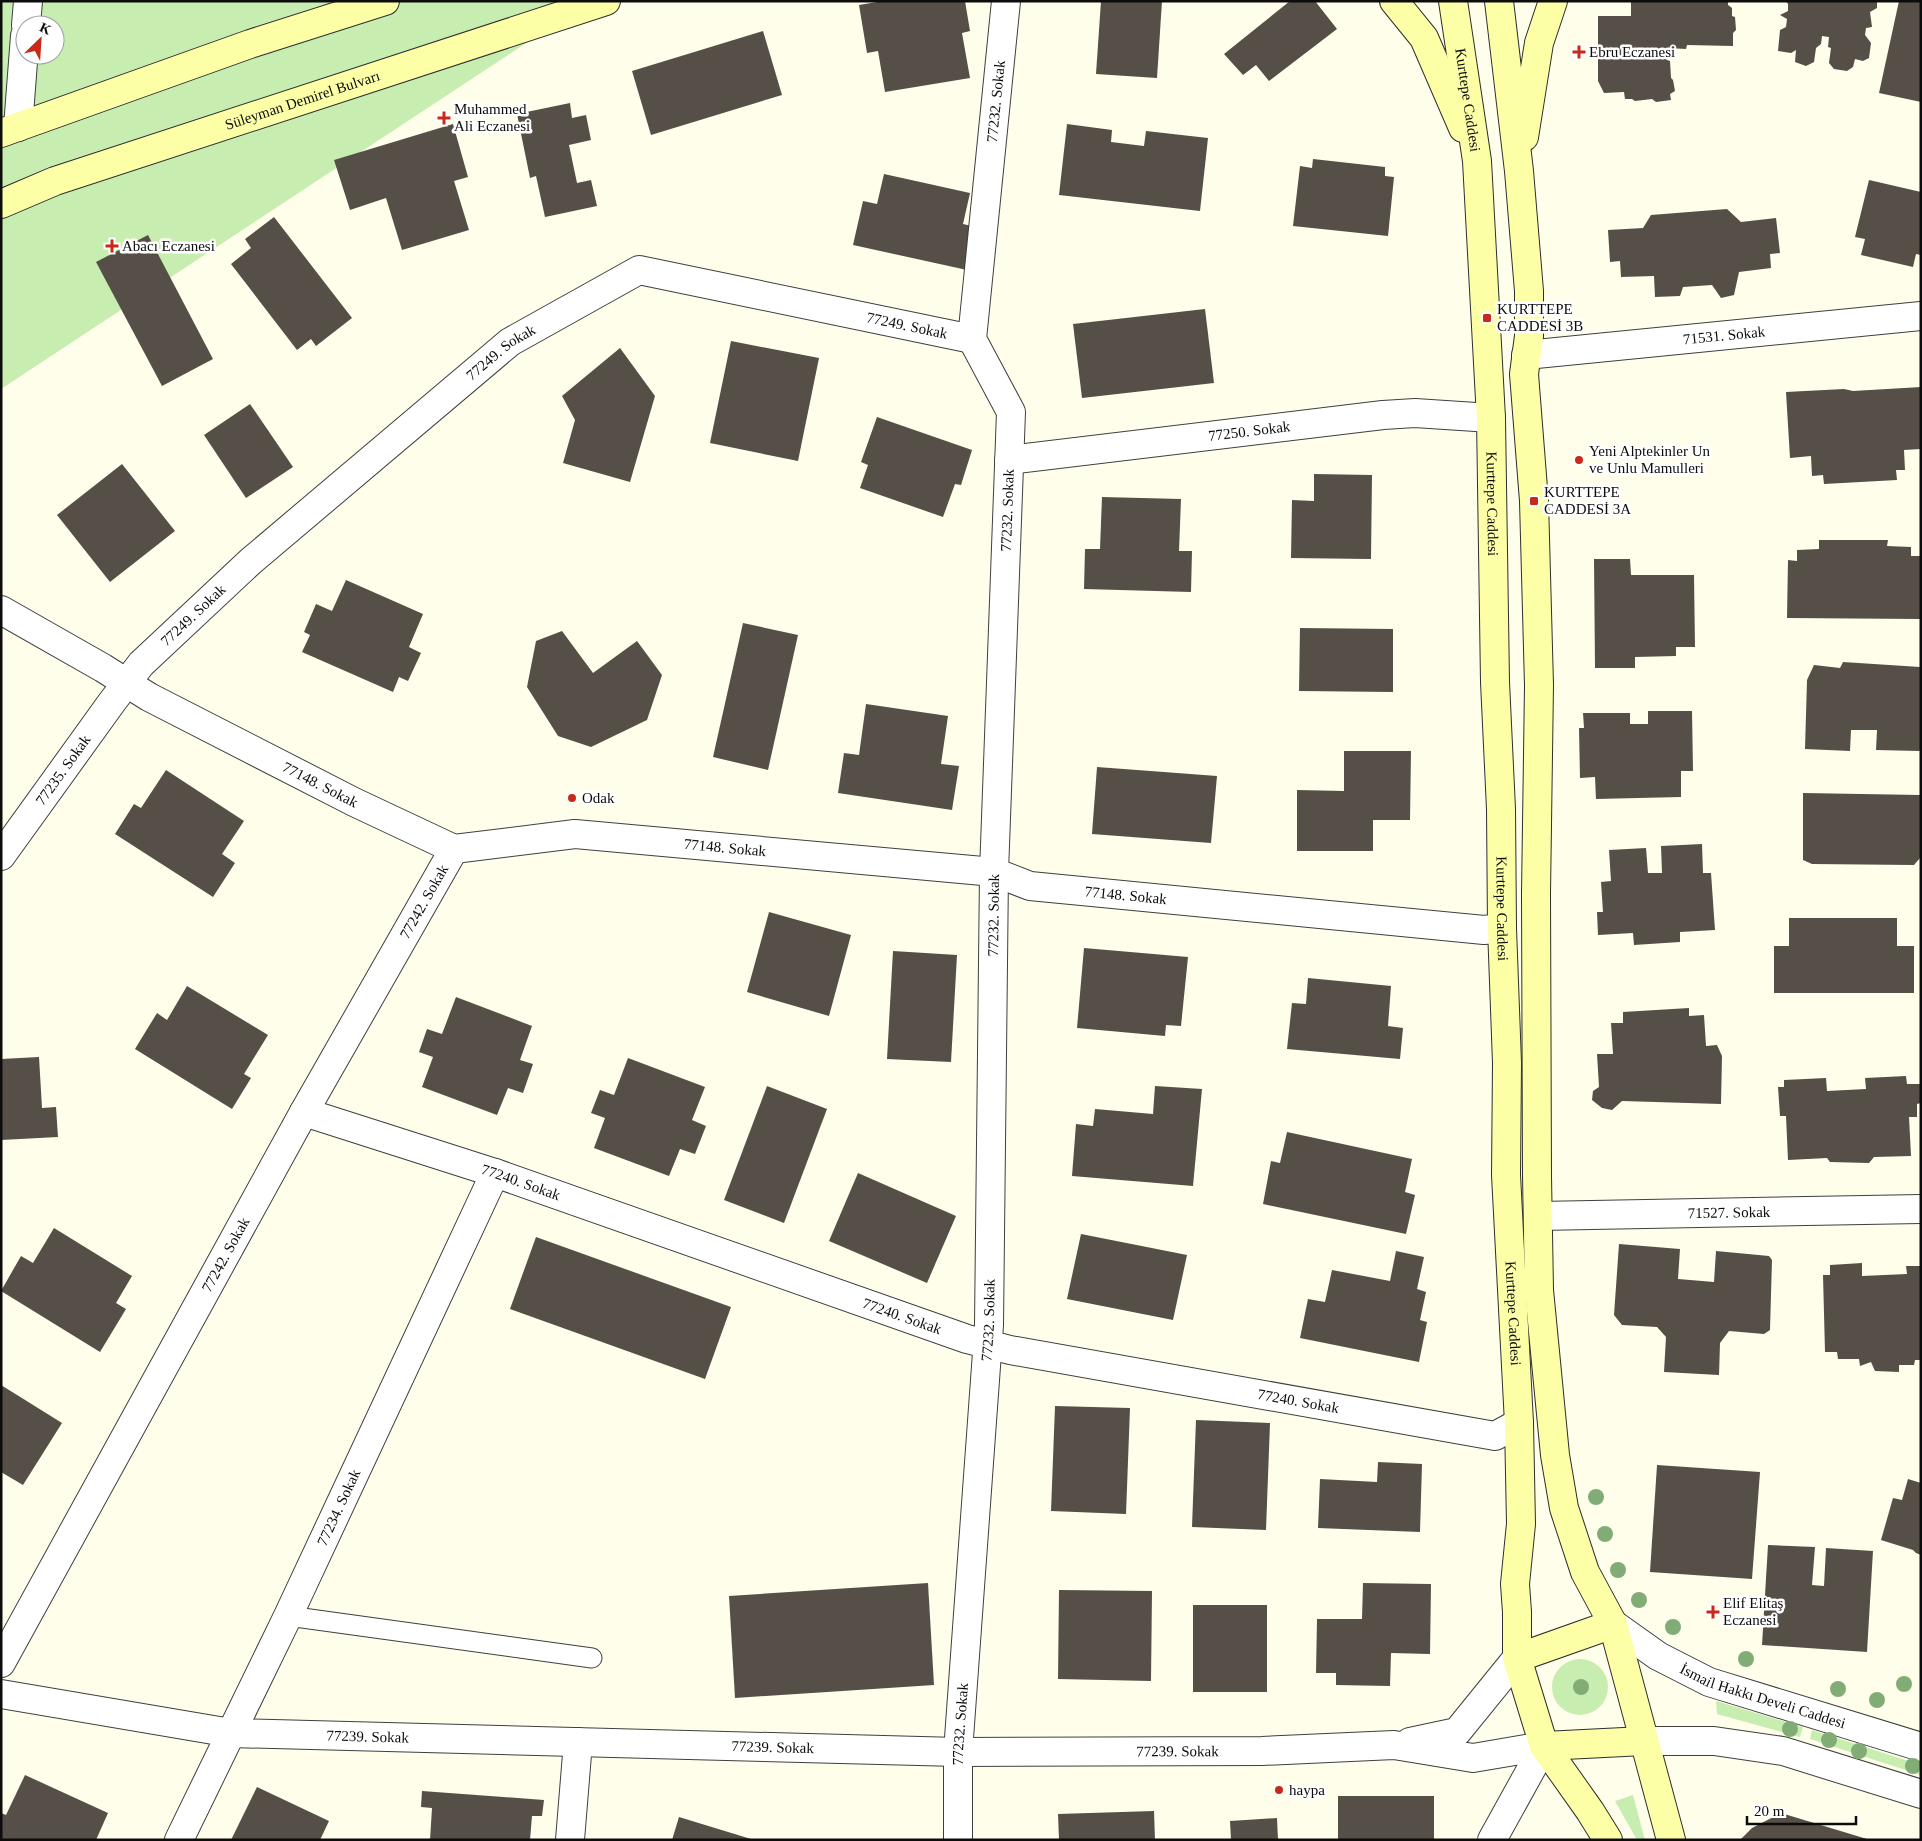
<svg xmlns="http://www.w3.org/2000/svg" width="1922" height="1841" font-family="Georgia,serif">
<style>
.green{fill:#c7edb1;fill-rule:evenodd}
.building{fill:#554f47}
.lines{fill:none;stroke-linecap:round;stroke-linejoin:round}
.service-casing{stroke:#3f3f3f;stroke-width:21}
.minor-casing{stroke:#3f3f3f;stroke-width:30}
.tertiary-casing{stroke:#3f3f3f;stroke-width:30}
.secondary-casing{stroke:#2e2e2e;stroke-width:30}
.service{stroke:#fff;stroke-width:19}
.minor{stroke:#fff;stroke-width:28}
.tertiary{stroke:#fff;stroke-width:28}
.secondary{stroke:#fcffa6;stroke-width:28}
.tree{fill:#82ac76}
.poi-dot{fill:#c82918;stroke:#fff;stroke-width:2}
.labels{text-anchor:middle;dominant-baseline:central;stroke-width:5;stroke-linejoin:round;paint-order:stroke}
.poi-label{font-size:15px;fill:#0c0c0c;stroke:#fff;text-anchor:start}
.street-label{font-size:15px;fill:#0c0c0c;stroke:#fff}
</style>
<rect width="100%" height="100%" fill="#fffeeb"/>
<!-- green -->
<g class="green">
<path d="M 1,1 L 590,1 L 1,389 ZM 25,25 L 55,25 L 55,55 L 25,55 Z"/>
<circle cx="1580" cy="1687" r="28"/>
<path d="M 1716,1701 L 1803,1727 L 1800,1737 L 1717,1714 Z"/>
<path d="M 1812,1730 L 1921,1765 L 1921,1775 L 1810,1739 Z"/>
<path d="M 1633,1795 L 1645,1840 L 1637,1840 L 1615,1801 Z"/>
</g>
<!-- building -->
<g class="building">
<path d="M 883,1 L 965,1 L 970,31 L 962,33 L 970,78 L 885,92 L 878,51 L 867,53 L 859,5 Z"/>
<path d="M 1101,1 L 1162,1 L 1157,78 L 1096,74 Z"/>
<path d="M 1290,1 L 1315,1 L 1337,29 L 1269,81 L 1256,65 L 1243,75 L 1224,54 Z"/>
<path d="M 1631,1 L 1728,1 L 1728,5 L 1732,8 L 1732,16 L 1735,17 L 1736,30 L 1733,33 L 1733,46 L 1687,45 L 1686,49 L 1668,48 L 1667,60 L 1670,61 L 1671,78 L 1673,80 L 1675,91 L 1670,94 L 1671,100 L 1656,102 L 1652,99 L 1635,101 L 1632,99 L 1625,99 L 1624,92 L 1604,93 L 1598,81 L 1598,16 L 1631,16 Z"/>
<path d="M 1786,1 L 1877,1 L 1877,8 L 1870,12 L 1872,27 L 1866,28 L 1865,35 L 1871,43 L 1869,58 L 1863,61 L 1855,59 L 1853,67 L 1847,71 L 1834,69 L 1829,63 L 1831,48 L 1828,47 L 1829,37 L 1822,36 L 1821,44 L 1816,48 L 1814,62 L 1806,66 L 1795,62 L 1796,50 L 1791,53 L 1778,51 L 1780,30 L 1786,27 L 1787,19 L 1780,15 L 1788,11 L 1788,4 Z"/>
<path d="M 1899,1 L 1921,1 L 1921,102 L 1879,93 Z"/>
<path d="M 763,31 L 782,95 L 651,135 L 632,71 Z"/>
<path d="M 570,103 L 572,118 L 586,115 L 591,140 L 569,145 L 577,183 L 591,180 L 597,206 L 545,217 L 536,176 L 530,178 L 517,114 Z"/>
<path d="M 453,124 L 468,177 L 454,181 L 469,230 L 402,250 L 386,198 L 350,210 L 334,160 Z"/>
<path d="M 1067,124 L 1112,130 L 1111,142 L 1144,146 L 1146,131 L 1208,138 L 1200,211 L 1059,195 Z"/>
<path d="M 1313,159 L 1385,167 L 1385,176 L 1394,177 L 1388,236 L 1293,226 L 1300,166 L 1312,168 Z"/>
<path d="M 884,174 L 970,193 L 963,224 L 976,227 L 967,270 L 853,245 L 863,201 L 877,204 Z"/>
<path d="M 1869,180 L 1921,192 L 1921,255 L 1916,254 L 1913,267 L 1861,255 L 1865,239 L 1855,237 Z"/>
<path d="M 1727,209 L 1741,222 L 1776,218 L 1780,253 L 1770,254 L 1771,268 L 1739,272 L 1734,295 L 1721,298 L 1712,285 L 1683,287 L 1680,296 L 1655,297 L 1654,276 L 1621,277 L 1620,261 L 1610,262 L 1608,230 L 1643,228 L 1651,215 Z"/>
<path d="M 274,217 L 352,318 L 316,346 L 311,339 L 297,350 L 231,264 L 251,248 L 245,239 Z"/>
<path d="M 148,235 L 213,359 L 162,386 L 96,262 Z"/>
<path d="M 1205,309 L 1214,383 L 1082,398 L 1073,324 Z"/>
<path d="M 731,341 L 819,358 L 798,461 L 710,443 Z"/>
<path d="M 620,348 L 655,396 L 630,482 L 563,463 L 575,420 L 562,396 Z"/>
<path d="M 1921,387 L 1921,449 L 1904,450 L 1905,470 L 1896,470 L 1897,480 L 1824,484 L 1823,475 L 1812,476 L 1811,456 L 1790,458 L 1786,392 L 1844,389 L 1853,391 Z"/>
<path d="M 250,404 L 293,467 L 246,498 L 204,435 Z"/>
<path d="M 877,417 L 972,450 L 961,485 L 955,484 L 943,517 L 860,488 L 868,465 L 861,462 Z"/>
<path d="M 122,464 L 175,531 L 110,582 L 57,515 Z"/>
<path d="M 1314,474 L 1372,475 L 1371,559 L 1291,558 L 1292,500 L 1314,501 Z"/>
<path d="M 1102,497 L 1181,499 L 1179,551 L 1192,551 L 1191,592 L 1084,589 L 1085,549 L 1100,549 Z"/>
<path d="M 1819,540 L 1888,540 L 1887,546 L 1911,547 L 1911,556 L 1920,556 L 1920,619 L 1787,618 L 1788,560 L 1797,561 L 1797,550 L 1819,549 Z"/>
<path d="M 1594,559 L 1630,559 L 1631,575 L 1694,575 L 1695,647 L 1676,647 L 1676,656 L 1635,657 L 1635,668 L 1595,668 Z"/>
<path d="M 346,580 L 423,614 L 409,647 L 421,653 L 408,681 L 399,677 L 393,692 L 302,652 L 310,635 L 304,632 L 316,604 L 332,611 Z"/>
<path d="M 743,623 L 798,635 L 768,770 L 713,757 Z"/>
<path d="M 1300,628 L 1393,629 L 1393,692 L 1299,691 Z"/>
<path d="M 562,631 L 593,673 L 637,641 L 662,675 L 647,720 L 591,747 L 558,736 L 527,687 L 536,641 Z"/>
<path d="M 1843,662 L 1920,667 L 1921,750 L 1919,751 L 1876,750 L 1877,730 L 1851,730 L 1850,751 L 1805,749 L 1807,680 L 1814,665 L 1840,668 Z"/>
<path d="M 866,704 L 948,716 L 941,764 L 959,766 L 952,810 L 838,793 L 844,753 L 859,755 Z"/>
<path d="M 1648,711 L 1692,711 L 1693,771 L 1681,771 L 1681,797 L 1596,799 L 1595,777 L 1580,778 L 1579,728 L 1584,728 L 1583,713 L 1630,713 L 1630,724 L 1648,724 Z"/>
<path d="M 1344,751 L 1411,751 L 1410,820 L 1373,820 L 1373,851 L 1297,851 L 1297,790 L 1344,791 Z"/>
<path d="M 1097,767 L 1217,776 L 1211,843 L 1092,834 Z"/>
<path d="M 166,770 L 244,821 L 222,854 L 235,863 L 213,897 L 115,834 L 134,804 L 141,808 Z"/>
<path d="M 1803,793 L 1920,795 L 1920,858 L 1914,865 L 1812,864 L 1803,860 Z"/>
<path d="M 1702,844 L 1703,873 L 1711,873 L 1715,930 L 1680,932 L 1680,942 L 1634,945 L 1633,933 L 1598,935 L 1597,912 L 1603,912 L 1601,882 L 1611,881 L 1609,850 L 1646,848 L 1648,873 L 1662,873 L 1661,846 Z"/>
<path d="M 769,912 L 851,935 L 829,1016 L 747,992 Z"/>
<path d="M 1789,918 L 1897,918 L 1897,946 L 1914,946 L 1914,993 L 1774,993 L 1774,946 L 1789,946 Z"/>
<path d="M 1084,948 L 1188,957 L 1181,1026 L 1166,1025 L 1165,1036 L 1077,1028 Z"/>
<path d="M 893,951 L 957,955 L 951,1062 L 887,1059 Z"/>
<path d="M 1308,978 L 1391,986 L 1388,1026 L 1403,1028 L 1400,1059 L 1287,1049 L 1292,1003 L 1306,1004 Z"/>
<path d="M 187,986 L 268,1035 L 244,1074 L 251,1078 L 232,1109 L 135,1049 L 157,1013 L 167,1020 Z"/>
<path d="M 456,997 L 532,1026 L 520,1060 L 533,1064 L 523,1093 L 508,1088 L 497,1115 L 422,1087 L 433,1057 L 419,1052 L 427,1029 L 442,1034 Z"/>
<path d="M 1689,1008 L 1689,1016 L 1704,1015 L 1706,1046 L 1717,1045 L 1722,1056 L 1721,1104 L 1622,1101 L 1612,1110 L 1602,1108 L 1592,1100 L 1593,1091 L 1599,1087 L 1597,1054 L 1613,1054 L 1611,1023 L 1623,1023 L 1623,1012 Z"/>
<path d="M 39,1057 L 42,1108 L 56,1107 L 58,1137 L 1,1140 L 1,1059 Z"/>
<path d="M 628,1058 L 705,1087 L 692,1120 L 706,1126 L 695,1154 L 680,1149 L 669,1176 L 594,1148 L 605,1118 L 591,1113 L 600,1090 L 614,1095 Z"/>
<path d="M 1906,1076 L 1907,1084 L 1920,1084 L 1921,1103 L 1917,1104 L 1917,1117 L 1909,1117 L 1911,1156 L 1874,1157 L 1869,1163 L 1830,1162 L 1827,1158 L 1788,1160 L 1786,1116 L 1780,1116 L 1778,1087 L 1784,1087 L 1784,1080 L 1826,1078 L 1827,1091 L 1866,1089 L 1865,1078 Z"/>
<path d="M 767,1086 L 827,1109 L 784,1223 L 724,1200 Z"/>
<path d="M 1155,1086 L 1202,1089 L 1193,1186 L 1072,1176 L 1076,1124 L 1093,1126 L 1095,1109 L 1153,1114 Z"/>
<path d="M 1287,1132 L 1412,1159 L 1405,1192 L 1415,1195 L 1406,1234 L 1263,1204 L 1271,1161 L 1280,1163 Z"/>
<path d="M 858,1173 L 956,1216 L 927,1283 L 829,1241 Z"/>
<path d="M 54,1228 L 132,1276 L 116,1303 L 126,1309 L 100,1352 L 1,1291 L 21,1256 L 33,1263 Z"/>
<path d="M 1081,1234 L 1187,1255 L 1173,1320 L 1067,1299 Z"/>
<path d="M 536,1237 L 731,1307 L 705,1379 L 510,1309 Z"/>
<path d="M 1619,1244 L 1680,1249 L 1678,1279 L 1714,1282 L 1716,1251 L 1769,1256 L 1772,1260 L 1770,1330 L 1764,1334 L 1729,1331 L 1720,1343 L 1719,1375 L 1664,1372 L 1666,1337 L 1657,1327 L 1622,1325 L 1614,1315 Z"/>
<path d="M 1396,1251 L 1424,1257 L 1417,1289 L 1426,1292 L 1420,1320 L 1427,1322 L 1419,1362 L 1300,1338 L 1308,1299 L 1325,1302 L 1332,1270 L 1390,1281 Z"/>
<path d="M 1862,1263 L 1862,1276 L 1907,1274 L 1906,1266 L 1921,1266 L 1921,1360 L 1915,1360 L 1914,1365 L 1899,1365 L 1899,1372 L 1875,1371 L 1871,1362 L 1860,1366 L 1859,1359 L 1838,1359 L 1837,1352 L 1825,1352 L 1823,1275 L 1830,1275 L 1830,1265 Z"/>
<path d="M 1,1385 L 62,1423 L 23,1485 L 1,1472 Z"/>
<path d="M 1055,1406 L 1130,1408 L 1126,1514 L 1051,1511 Z"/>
<path d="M 1196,1420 L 1270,1423 L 1266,1530 L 1192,1527 Z"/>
<path d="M 1378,1462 L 1422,1464 L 1420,1532 L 1318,1528 L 1320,1479 L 1377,1482 Z"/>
<path d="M 1657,1465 L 1760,1472 L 1752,1579 L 1650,1572 Z"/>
<path d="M 1908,1479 L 1921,1483 L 1921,1555 L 1916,1553 L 1913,1550 L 1881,1540 L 1893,1498 L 1902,1500 Z"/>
<path d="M 1768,1545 L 1815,1547 L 1812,1585 L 1824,1586 L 1826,1548 L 1873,1551 L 1867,1652 L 1762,1645 Z"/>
<path d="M 928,1583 L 934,1685 L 735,1698 L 729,1596 Z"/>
<path d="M 1363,1583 L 1431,1584 L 1430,1654 L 1391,1653 L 1390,1686 L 1336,1685 L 1336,1673 L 1316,1673 L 1317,1619 L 1362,1619 Z"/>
<path d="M 1059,1590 L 1152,1591 L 1151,1681 L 1058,1679 Z"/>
<rect x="1193" y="1605" width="74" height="87"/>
<path d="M 25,1775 L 108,1813 L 96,1840 L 1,1840 L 1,1813 L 6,1815 Z"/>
<path d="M 257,1787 L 329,1821 L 320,1840 L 231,1840 Z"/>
<path d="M 422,1791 L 544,1800 L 542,1816 L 532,1816 L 530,1840 L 430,1840 L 432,1808 L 421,1807 Z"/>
<rect x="1338" y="1796" width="96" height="44"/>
<path d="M 1154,1811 L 1155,1840 L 1059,1840 L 1058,1814 Z"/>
<path d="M 1781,1813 L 1867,1839 L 1867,1840 L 1740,1840 L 1752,1828 Z"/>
<path d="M 679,1817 L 751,1839 L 751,1840 L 672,1840 Z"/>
<path d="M 1277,1818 L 1278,1840 L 1231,1840 L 1230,1821 Z"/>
</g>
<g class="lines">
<defs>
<path id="service" d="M 288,1616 L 592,1658"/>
<g id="minor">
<path d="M 26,25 L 28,1"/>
<path d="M 18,127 L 25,36"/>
<path id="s1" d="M 1526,355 L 1921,316"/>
<path id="s2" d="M 1009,460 L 1383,415 L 1415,413 L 1491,418"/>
<path id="s3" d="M 1,610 L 103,668 L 149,697 L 354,802 L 454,849 L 575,834 L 994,872 L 1030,886 L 1484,930 L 1502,928"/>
<path id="s4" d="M 1,856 L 112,702 L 141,664 L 251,561 L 510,342 L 639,270 L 972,339"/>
<path id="s5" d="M 304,1112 L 495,1173 L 967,1339 L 1010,1350 L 1495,1436 L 1519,1423"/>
<path id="s6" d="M 1538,1216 L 1921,1209"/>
<path id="s7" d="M 1,1663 L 304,1112 L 454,849"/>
<path id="s8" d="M 1,1694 L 231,1733 L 958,1752 L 1262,1751 L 1394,1745 L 1473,1758 L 1544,1746"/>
<path d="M 1410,1742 L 1457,1732 L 1517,1658"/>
<path id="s9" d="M 179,1840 L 288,1616 L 495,1173"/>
<path d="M 570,1840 L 578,1742"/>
<path id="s10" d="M 958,1840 L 958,1752 L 989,1325 L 994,872 L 1011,412 L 972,339 L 1006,1"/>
<path d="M 1492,1840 L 1544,1746"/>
</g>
<g id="tertiary">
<path id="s11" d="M 1613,1624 L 1658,1656 L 1709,1682 L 1921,1747"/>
<path d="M 1644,1741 L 1714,1741 L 1783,1751 L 1921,1794"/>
</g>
<g id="secondary">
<path d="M 1394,1 L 1424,38 L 1463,128"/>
<path id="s12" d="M 1453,1 L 1477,161 L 1491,418 L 1495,682 L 1501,809 L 1502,928 L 1507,1063 L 1506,1175 L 1519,1423 L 1521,1524 L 1515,1584 L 1517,1612 L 1517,1658 L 1544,1746 L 1590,1811 L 1608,1840"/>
<path d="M 1499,1 L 1519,171 L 1529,291 L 1529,336 L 1524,374 L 1534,501 L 1539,685 L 1536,894 L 1537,1176 L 1539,1290 L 1555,1455 L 1564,1508 L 1585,1572 L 1613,1624 L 1671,1840"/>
<path d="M 1,133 L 250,44 L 385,1"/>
<path d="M 1524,137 L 1539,43 L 1553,1"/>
<path id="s13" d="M 1,204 L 55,181 L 606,1"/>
<path d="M 1517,1658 L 1613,1624"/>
<path d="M 1544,1746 L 1644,1741"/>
</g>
</defs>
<!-- service casing -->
<use href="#service" class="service-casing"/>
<!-- minor casing -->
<use href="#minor" class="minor-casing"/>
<!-- tertiary casing -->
<use href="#tertiary" class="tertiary-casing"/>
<!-- secondary casing -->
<use href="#secondary" class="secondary-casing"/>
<!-- service -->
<use href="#service" class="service"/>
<!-- minor -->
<use href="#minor" class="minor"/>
<!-- tertiary -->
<use href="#tertiary" class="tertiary"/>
<!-- secondary -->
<use href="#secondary" class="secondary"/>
</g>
<!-- trees -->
<g class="tree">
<circle cx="1596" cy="1497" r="8"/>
<circle cx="1605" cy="1534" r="8"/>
<circle cx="1618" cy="1570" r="8"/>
<circle cx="1639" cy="1600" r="8"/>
<circle cx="1673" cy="1627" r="8"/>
<circle cx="1746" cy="1659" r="8"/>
<circle cx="1904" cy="1684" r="8"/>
<circle cx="1581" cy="1687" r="8"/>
<circle cx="1838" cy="1689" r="8"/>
<circle cx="1877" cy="1700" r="8"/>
<circle cx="1790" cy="1729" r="8"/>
<circle cx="1829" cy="1740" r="8"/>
<circle cx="1859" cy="1751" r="8"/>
<circle cx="1913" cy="1766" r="8"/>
</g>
<!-- markers -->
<g class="poi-dot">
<path d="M1576.5 44.5h5v5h5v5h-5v5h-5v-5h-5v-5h5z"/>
<path d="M441.5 110.5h5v5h5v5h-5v5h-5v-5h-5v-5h5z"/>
<path d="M109.5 238.5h5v5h5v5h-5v5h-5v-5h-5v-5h5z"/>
<rect x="1482" y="313" width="10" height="10" rx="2.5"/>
<circle cx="1579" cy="460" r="5"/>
<rect x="1529" y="496" width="10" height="10" rx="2.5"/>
<circle cx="572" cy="798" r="5"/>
<path d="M1710.5 1604.5h5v5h5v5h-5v5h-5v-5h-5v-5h5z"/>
<circle cx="1279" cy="1790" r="5"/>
</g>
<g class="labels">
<!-- poi labels -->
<g class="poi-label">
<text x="1589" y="52">Ebru Eczanesi</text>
<text x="454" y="109">Muhammed<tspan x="454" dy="17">Ali Eczanesi</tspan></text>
<text x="122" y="246">Abacı Eczanesi</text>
<text x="1497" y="309">KURTTEPE<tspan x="1497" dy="17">CADDESİ 3B</tspan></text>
<text x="1589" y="451">Yeni Alptekinler Un<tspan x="1589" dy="17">ve Unlu Mamulleri</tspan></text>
<text x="1544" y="492">KURTTEPE<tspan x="1544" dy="17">CADDESİ 3A</tspan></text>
<text x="582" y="798">Odak</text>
<text x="1723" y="1603">Elif Elitaş<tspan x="1723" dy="17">Eczanesi</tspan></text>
<text x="1289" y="1790">haypa</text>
</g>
<!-- street labels -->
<g class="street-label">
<text stroke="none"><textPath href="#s13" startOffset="319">Süleyman Demirel Bulvarı</textPath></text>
<text stroke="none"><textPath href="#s12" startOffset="100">Kurttepe Caddesi</textPath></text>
<text stroke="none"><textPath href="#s10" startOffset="1751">77232. Sokak</textPath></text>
<text stroke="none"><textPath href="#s4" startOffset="1149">77249. Sokak</textPath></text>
<text stroke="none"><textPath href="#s1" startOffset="199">71531. Sokak</textPath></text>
<text stroke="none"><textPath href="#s4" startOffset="714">77249. Sokak</textPath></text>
<text stroke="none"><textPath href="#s2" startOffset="242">77250. Sokak</textPath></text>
<text stroke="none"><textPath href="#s12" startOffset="505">Kurttepe Caddesi</textPath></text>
<text stroke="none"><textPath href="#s10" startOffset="1331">77232. Sokak</textPath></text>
<text stroke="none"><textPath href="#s4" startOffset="309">77249. Sokak</textPath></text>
<text stroke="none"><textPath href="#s4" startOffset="106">77235. Sokak</textPath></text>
<text stroke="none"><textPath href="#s3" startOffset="364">77148. Sokak</textPath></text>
<text stroke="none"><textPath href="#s3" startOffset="785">77148. Sokak</textPath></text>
<text stroke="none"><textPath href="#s3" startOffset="1190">77148. Sokak</textPath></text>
<text stroke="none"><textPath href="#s7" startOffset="871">77242. Sokak</textPath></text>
<text stroke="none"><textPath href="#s12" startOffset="910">Kurttepe Caddesi</textPath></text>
<text stroke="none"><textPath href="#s10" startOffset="926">77232. Sokak</textPath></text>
<text stroke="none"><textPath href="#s5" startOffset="228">77240. Sokak</textPath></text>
<text stroke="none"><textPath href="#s6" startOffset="191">71527. Sokak</textPath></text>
<text stroke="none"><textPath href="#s7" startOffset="466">77242. Sokak</textPath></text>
<text stroke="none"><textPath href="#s12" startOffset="1315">Kurttepe Caddesi</textPath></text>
<text stroke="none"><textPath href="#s5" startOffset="632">77240. Sokak</textPath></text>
<text stroke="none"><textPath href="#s10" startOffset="521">77232. Sokak</textPath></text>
<text stroke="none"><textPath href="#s5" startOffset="1038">77240. Sokak</textPath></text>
<text stroke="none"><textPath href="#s9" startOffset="369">77234. Sokak</textPath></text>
<text stroke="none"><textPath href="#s11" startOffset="168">İsmail Hakkı Develi Caddesi</textPath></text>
<text stroke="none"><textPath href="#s10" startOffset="116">77232. Sokak</textPath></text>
<text stroke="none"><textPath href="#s8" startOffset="370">77239. Sokak</textPath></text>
<text stroke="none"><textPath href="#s8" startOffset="775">77239. Sokak</textPath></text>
<text stroke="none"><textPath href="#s8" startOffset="1180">77239. Sokak</textPath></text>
</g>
</g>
<!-- border -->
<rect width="1922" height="1841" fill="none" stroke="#0c0c0c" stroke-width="5"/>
<!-- north arrow -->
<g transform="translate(40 40) rotate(25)"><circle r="24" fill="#ffffff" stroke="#9e9e9e"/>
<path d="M0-4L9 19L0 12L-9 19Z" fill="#c82918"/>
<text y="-8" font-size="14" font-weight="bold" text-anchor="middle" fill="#0c0c0c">K</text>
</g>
<!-- scale -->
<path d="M1747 1816v8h109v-8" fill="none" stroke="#0c0c0c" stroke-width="2.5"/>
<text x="1754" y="1816" font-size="15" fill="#0c0c0c" stroke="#ffffff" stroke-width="4" paint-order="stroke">20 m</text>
</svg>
